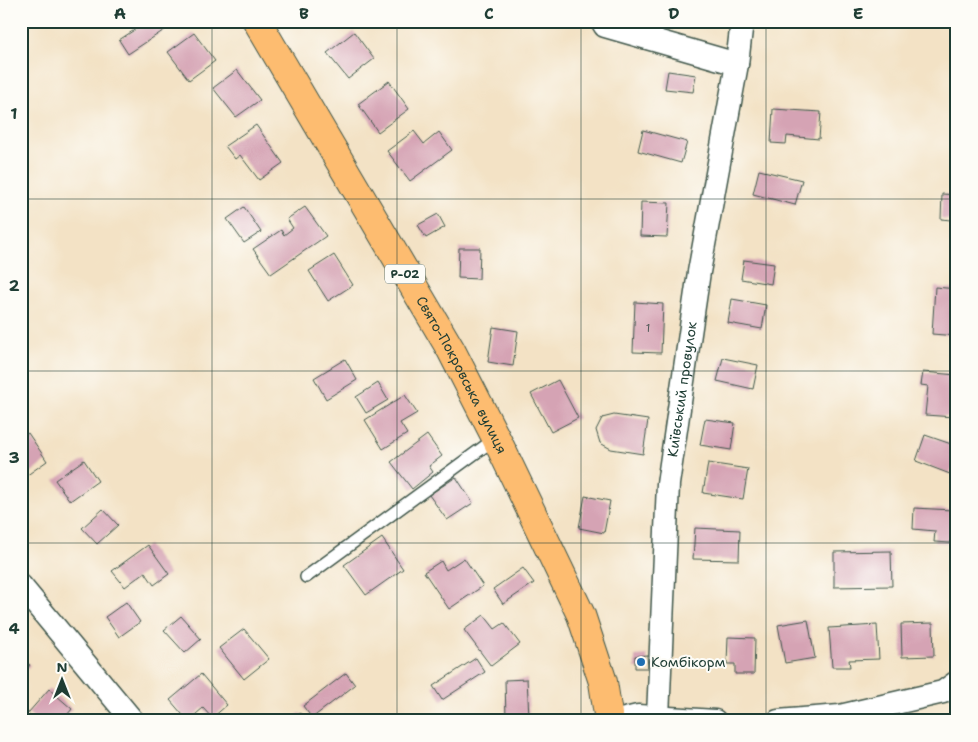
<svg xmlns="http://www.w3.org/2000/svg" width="978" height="742" font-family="'Shantell Sans',sans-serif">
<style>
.building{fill:#d5a3b4}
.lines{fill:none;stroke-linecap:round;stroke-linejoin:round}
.lane-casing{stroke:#3f564a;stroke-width:14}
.street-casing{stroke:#3f564a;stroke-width:25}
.primary-casing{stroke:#3f564a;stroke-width:30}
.lane{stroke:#fff;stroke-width:11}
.street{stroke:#fff;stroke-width:22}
.primary{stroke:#fdbc70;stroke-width:28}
.grid{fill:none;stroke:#1f3d34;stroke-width:1;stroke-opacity:0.55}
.poi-dot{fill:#1f6fb2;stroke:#fdfcf7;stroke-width:2}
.labels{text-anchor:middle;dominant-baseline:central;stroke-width:4;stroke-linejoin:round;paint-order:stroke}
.number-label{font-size:11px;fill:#4c5654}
.shield{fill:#fdfcf7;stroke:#62766e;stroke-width:1}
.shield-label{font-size:12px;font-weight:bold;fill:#1f3d34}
.street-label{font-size:14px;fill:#1f3d34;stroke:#fdfcf7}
.poi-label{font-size:14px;fill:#1f3d34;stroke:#fdfcf7;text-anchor:start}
.neatline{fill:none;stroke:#1f3d34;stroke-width:2}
.grid-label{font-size:16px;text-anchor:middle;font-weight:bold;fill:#1f3d34}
</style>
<rect width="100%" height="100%" fill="#fdfcf7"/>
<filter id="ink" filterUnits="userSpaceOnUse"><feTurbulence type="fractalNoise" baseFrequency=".02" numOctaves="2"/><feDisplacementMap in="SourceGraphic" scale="10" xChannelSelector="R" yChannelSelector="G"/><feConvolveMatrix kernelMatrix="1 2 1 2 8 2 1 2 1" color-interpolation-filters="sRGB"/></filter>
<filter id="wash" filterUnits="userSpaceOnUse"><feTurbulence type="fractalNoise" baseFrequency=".0096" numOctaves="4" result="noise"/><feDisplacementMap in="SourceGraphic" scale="20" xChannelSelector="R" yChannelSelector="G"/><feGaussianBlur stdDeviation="1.12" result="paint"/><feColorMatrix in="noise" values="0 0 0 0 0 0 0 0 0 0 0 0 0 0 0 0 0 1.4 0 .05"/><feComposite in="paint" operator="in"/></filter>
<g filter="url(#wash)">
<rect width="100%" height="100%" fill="#f3e2c5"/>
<g id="blocks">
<!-- building -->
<g class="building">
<path d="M 135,21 L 178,21 L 128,54 L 119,40 L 139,27 Z"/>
<path d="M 354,32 L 374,59 L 348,79 L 327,53 Z"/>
<path d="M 194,33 L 215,61 L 189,80 L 168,52 Z"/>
<path d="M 237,70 L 260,100 L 236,117 L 213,88 Z"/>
<path d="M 668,71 L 696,75 L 693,92 L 665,89 Z"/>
<path d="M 389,81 L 409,109 L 378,132 L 358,104 Z"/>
<path d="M 773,109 L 821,112 L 819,139 L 787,136 L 786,144 L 771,143 Z"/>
<path d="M 256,125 L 283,163 L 259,180 L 240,155 L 235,159 L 225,146 Z"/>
<path d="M 643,130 L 687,142 L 681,163 L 638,151 Z"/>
<path d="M 414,131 L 424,144 L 439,132 L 452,150 L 410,181 L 387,151 Z"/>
<path d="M 759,170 L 802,180 L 795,205 L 753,194 Z"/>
<path d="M 942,194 L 957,195 L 957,243 L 950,243 L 951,220 L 941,219 Z"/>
<path d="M 641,202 L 669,203 L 667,237 L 640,236 Z"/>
<path d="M 244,207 L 261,232 L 244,243 L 227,219 Z"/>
<path d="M 305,207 L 326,236 L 271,274 L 253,249 L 281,230 L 284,235 L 293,228 L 287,219 Z"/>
<path d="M 438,214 L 445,227 L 426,238 L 418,225 Z"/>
<path d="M 459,248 L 480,248 L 479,279 L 458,278 Z"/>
<path d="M 334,255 L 353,285 L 328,301 L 309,271 Z"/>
<path d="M 744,260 L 774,264 L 771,284 L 741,279 Z"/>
<path d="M 935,287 L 957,289 L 957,336 L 932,334 Z"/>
<path d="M 732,299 L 766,305 L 762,329 L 728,323 Z"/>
<path d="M 635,302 L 663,304 L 661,353 L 633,352 Z"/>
<path d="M 493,327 L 518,331 L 513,366 L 488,362 Z"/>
<path d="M 723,358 L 758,365 L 753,389 L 717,381 Z"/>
<path d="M 345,359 L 357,380 L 326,399 L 314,378 Z"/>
<path d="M 923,372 L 957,375 L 954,417 L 925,415 L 928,386 L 921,385 Z"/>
<path d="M 558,380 L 578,418 L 551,432 L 531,394 Z"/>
<path d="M 378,383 L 388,400 L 366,413 L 356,397 Z"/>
<path d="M 405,395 L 417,413 L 400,423 L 407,434 L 383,449 L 365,420 Z"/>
<path d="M 614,415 L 648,420 L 643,454 L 611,449 L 600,443 L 596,430 L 602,418 Z"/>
<path d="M 705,419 L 735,423 L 731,450 L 700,445 Z"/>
<path d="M 28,433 L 47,461 L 26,476 L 21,469 L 21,438 Z"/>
<path d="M 427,435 L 442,456 L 429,466 L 433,472 L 412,489 L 391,462 Z"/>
<path d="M 925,435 L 957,446 L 957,456 L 950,474 L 916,461 Z"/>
<path d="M 84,460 L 98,481 L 70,501 L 55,480 Z"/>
<path d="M 708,463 L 748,469 L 743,499 L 703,493 Z"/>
<path d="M 456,477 L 473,503 L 447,520 L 429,495 Z"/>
<path d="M 585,496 L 610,501 L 604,533 L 579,528 Z"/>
<path d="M 914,508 L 953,510 L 951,543 L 934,542 L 935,531 L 913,529 Z"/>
<path d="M 103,509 L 118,525 L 97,544 L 82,528 Z"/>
<path d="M 695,528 L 740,530 L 739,560 L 693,559 Z"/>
<path d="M 382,538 L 403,569 L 366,595 L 344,565 Z"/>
<path d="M 148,545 L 169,574 L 154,585 L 145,572 L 125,587 L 112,571 Z"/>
<path d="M 891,551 L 892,586 L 834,587 L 834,552 Z"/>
<path d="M 464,558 L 483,586 L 449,609 L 424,572 L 441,561 L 446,570 Z"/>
<path d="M 523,568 L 534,583 L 503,604 L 493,589 Z"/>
<path d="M 126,602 L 140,622 L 119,637 L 105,617 Z"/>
<path d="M 484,615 L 495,629 L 504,623 L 520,644 L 491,666 L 464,630 Z"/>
<path d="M 181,616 L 201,639 L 185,653 L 164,630 Z"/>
<path d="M 808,620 L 815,658 L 785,663 L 778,625 Z"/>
<path d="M 933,623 L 934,656 L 902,657 L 901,624 Z"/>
<path d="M 877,625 L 879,659 L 849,660 L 850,667 L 832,667 L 829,628 Z"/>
<path d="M 244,629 L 269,659 L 244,679 L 219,648 Z"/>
<path d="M 728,637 L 755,638 L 754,674 L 735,674 L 735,664 L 727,664 Z"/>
<path d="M 647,655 L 648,668 L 635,668 L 635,656 Z"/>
<path d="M 21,658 L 30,665 L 21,676 Z"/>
<path d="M 476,658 L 485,672 L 442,700 L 433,686 Z"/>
<path d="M 346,673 L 355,685 L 312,718 L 303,706 Z"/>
<path d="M 201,674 L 227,705 L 212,718 L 203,708 L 188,721 L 170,700 Z"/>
<path d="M 527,679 L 529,717 L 506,718 L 505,680 Z"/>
<path d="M 49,689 L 72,709 L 62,721 L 38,721 L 28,713 Z"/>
<path d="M 300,713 L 306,721 L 291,721 Z"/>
</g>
</g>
</g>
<g filter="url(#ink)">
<use href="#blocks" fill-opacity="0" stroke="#3f564a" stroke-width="1"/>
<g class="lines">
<defs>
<path id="lane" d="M 306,577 L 496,438"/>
<g id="street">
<path d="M 602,21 L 605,26 L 737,64"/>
<path d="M 21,586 L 133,721"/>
<path id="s1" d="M 658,717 L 668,484 L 699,272 L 737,64 L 742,21"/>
<path d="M 617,721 L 638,716 L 715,721"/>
<path d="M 778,721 L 840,716 L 943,692 L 957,682"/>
</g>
<g id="primary">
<path id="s2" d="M 257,21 L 451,350 L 496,438 L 581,615 L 603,682 L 609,721"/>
</g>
</defs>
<!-- lane casing -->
<use href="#lane" class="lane-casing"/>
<!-- street casing -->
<use href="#street" class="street-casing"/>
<!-- primary casing -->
<use href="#primary" class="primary-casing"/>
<!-- lane -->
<use href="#lane" class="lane"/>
<!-- street -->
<use href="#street" class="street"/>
<!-- primary -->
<use href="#primary" class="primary"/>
</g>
</g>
<!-- grid -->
<path class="grid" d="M 212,21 L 212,721M 397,21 L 397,721M 581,21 L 581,721M 766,21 L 766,721M 21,199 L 957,199M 21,371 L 957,371M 21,543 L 957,543"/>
<!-- markers -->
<circle class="poi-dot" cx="641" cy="662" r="5"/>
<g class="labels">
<!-- number labels -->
<g class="number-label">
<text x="648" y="328">1</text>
</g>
<!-- shield labels -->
<rect class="shield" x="385" y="264.5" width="40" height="19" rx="4"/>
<g class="shield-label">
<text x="405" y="274">Р-02</text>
</g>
<!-- street labels -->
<g class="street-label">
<text stroke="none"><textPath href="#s2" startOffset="409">Свято-Покровська вулиця</textPath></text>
<text stroke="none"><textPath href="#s1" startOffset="329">Київський провулок</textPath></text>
</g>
<!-- poi labels -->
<g class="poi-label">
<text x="651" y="662">Комбікорм</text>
</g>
</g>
<!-- margin -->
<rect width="978" height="742" fill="none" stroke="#fdfcf7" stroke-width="55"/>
<!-- north arrow -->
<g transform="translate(62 680)" stroke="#fdfcf7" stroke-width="4" paint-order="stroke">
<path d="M0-4L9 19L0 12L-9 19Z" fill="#1f3d34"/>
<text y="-8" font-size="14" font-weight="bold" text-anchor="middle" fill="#1f3d34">N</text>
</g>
<rect x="28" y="28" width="922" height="686" class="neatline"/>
<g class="grid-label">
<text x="120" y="19">A</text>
<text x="304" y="19">B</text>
<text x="489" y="19">C</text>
<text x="674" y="19">D</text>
<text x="858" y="19">E</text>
<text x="14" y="119">1</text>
<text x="14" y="291">2</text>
<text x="14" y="463">3</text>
<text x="14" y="634">4</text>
</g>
</svg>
